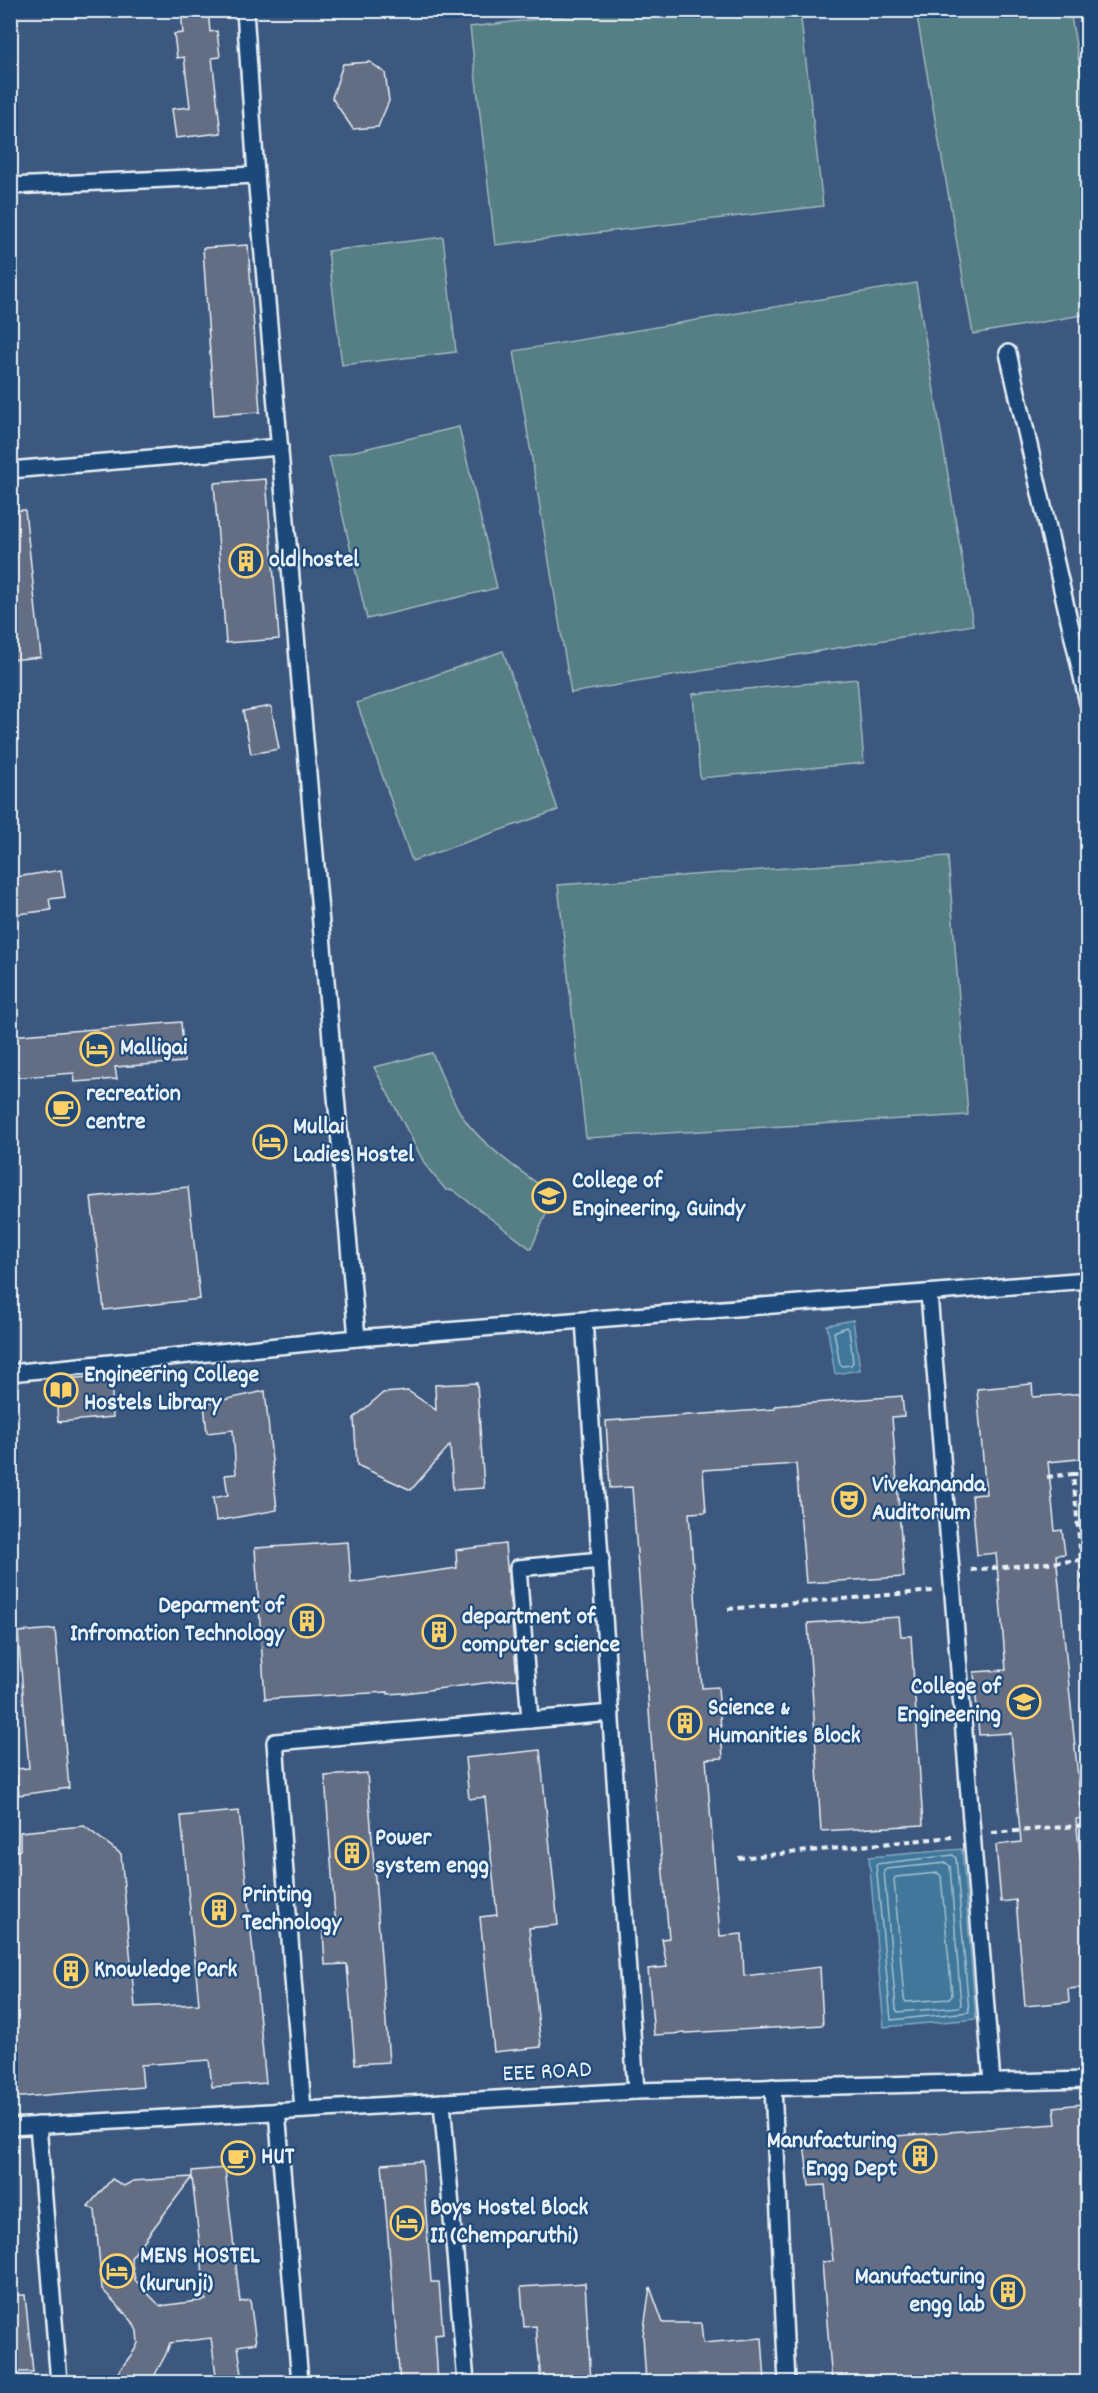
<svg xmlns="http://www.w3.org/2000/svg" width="1098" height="2393" font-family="Dekko,sans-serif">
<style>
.built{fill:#3e597e}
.green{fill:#567e85;stroke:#9fb8be;stroke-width:1.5}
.water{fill:#3f779a;stroke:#83a8c0;stroke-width:1.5}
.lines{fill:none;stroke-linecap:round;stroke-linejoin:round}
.shore{stroke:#a4c0d2;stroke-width:1.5}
.building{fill:#646d84;stroke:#e8f1f8;stroke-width:1.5;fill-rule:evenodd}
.service-casing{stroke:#e8f1f8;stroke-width:20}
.path{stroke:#e8f1f8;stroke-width:4;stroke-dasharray:6 4.5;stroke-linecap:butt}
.service{stroke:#1f4a7a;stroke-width:15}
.labels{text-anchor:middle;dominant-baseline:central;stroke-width:4.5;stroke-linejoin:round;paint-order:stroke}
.poi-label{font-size:24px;font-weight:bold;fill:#e8f1f8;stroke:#1f4a7a;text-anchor:start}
.street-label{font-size:24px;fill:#e8f1f8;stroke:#1f4a7a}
</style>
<rect width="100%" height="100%" fill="#2d517c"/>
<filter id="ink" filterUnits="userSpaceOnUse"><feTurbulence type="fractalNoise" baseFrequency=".0167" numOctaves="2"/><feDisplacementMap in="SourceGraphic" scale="12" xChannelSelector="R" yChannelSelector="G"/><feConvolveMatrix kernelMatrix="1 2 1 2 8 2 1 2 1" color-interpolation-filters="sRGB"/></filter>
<g filter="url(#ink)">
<!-- built -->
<rect class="built" x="11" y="11" width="1076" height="2371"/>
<!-- green -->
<g class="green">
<path d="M 604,11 L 800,11 L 823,206 L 495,245 L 470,27 Z"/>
<path d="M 916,11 L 1070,11 L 1087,108 L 1087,314 L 973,334 Z"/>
<path d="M 443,237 L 456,352 L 342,365 L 328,251 Z"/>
<path d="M 916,283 L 973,625 L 571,693 L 514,351 Z"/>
<path d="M 459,427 L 497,588 L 367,619 L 329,457 Z"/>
<path d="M 503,651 L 558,810 L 412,861 L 357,703 Z"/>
<path d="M 857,679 L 864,763 L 700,778 L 693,694 Z"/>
<path d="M 948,856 L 968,1115 L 586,1138 L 558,885 Z"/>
<path d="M 432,1053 C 442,1076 451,1100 465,1120 C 484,1147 527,1176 554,1195 L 531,1249 L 453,1190 L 446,1190 L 426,1166 L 374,1067 Z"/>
</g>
<!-- water -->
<g class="water">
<path d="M 853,1320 L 860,1370 L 835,1374 L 827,1325 Z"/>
<path d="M 962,1849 L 976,2019 L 884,2027 L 869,1857 Z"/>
</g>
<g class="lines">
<!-- shore -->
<g class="shore">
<path d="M 846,1327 L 849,1330 L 853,1362 L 851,1365 L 842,1366 L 840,1364 L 834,1332 Z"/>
<path d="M 953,1855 L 956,1858 L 969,2012 L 891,2020 L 876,1864 Z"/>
<path d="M 946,1863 L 950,1866 L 961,2005 L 959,2007 L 898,2012 L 896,2009 L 884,1871 L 886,1869 Z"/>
<path d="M 938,1873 L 941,1876 L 952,1996 L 949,1999 L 906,2002 L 904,1999 L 894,1879 L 896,1877 Z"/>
</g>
</g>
<!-- building -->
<g class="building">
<path d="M 181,10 L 208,10 L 210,32 L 217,31 L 220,57 L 212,58 L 221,133 L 176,138 L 172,109 L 190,107 L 184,57 L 177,58 L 174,34 L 183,33 Z"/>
<path d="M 370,62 L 385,73 L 389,101 L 378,127 L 353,129 L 332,98 L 343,64 Z"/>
<path d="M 248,245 L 260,412 L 214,415 L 203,248 Z"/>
<path d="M 266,479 L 279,639 L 226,643 L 214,483 Z"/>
<path d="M 25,510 L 41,657 L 10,660 L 10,511 Z"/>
<path d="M 271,706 L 279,749 L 251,754 L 243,711 Z"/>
<path d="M 61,870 L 65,897 L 49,899 L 51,910 L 10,915 L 10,878 Z"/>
<path d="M 181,1022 L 184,1062 L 115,1067 L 117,1079 L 75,1082 L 74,1073 L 10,1078 L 10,1036 Z"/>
<path d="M 188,1187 L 200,1299 L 104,1310 L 91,1197 Z"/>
<path d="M 111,1375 L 113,1417 L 58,1422 L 55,1380 Z"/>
<path d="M 477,1383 L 484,1488 L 453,1490 L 450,1445 L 411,1490 L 357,1465 L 354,1418 L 383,1393 L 408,1391 L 436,1410 L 435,1385 Z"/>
<path d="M 1032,1384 L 1033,1397 L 1088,1393 L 1088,1458 L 1048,1462 L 1055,1531 L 1062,1530 L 1065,1554 L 1056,1555 L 1082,1818 L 1076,1819 L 1088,1926 L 1088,1987 L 1068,1989 L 1069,2002 L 1025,2006 L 1016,1900 L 1001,1902 L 996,1845 L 1021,1842 L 1011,1733 L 979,1735 L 974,1672 L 1006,1670 L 996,1553 L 977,1555 L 972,1495 L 986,1494 L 977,1389 Z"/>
<path d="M 265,1391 L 277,1510 L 216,1521 L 213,1498 L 228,1495 L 225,1475 L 236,1474 L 233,1430 L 207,1433 L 204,1404 Z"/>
<path d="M 902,1396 L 904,1416 L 892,1417 L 904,1577 L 806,1583 L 796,1464 L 703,1470 L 706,1512 L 689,1513 L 702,1688 L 718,1687 L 723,1758 L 706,1759 L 720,1936 L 742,1934 L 744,1976 L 820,1967 L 823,2025 L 654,2035 L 648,1969 L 667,1967 L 662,1939 L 669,1938 L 654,1776 L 632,1487 L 610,1488 L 606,1421 L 775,1409 L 775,1406 Z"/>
<path d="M 348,1542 L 351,1583 L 457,1568 L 456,1550 L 505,1544 L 517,1679 L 404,1693 L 388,1694 L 388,1692 L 265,1699 L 255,1548 Z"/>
<path d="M 899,1617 L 901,1636 L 911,1636 L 923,1825 L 821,1831 L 808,1623 Z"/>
<path d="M 55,1629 L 69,1788 L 19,1795 L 16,1769 L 29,1768 L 18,1632 Z"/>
<path d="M 540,1750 L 558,1925 L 529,1928 L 541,2047 L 494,2052 L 480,1917 L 497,1915 L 485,1797 L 469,1799 L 465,1758 Z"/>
<path d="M 367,1773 L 389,2062 L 355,2064 L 347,1964 L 325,1965 L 323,1931 L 336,1930 L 325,1776 Z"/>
<path d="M 239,1811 L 266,2083 L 212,2087 L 209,2060 L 141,2065 L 143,2087 L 10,2098 L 10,1852 L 20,1850 L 20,1832 L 84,1826 L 121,1854 L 135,2007 L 199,2004 L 181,1816 Z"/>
<path d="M 1082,2104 L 1086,2144 L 1088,2143 L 1088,2382 L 832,2382 L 822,2262 L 833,2261 L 825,2185 L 809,2186 L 804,2143 L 1056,2124 L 1054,2107 Z"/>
<path d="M 422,2161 L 431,2282 L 439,2282 L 443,2334 L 435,2335 L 438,2382 L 400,2382 L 382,2164 Z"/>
<path d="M 225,2168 L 240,2302 L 250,2300 L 256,2343 L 238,2346 L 243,2382 L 217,2382 L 211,2338 L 170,2343 L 166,2354 L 151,2382 L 111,2382 L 134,2351 L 138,2343 L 137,2331 L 132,2321 L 102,2289 L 95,2210 L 88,2206 L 112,2179 L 124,2186 L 133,2181 L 192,2177 L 192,2171 ZM 192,2177 L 206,2300 L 160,2306 L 135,2280 L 131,2258 Z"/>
<path d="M 585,2283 L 591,2382 L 541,2382 L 536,2326 L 524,2327 L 521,2287 Z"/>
<path d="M 650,2287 L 663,2323 L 701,2323 L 703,2343 L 762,2338 L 765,2382 L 646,2382 L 643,2335 Z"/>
<path d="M 10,2295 L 25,2295 L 33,2372 L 10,2372 Z"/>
</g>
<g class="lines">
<defs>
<g id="service">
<path d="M 245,10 L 256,175 L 357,1338"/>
<path d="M 10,186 L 256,175"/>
<path d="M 1008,353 L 1088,703"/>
<path d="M 10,470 L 280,447"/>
<path d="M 929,1294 L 992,2083"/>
<path d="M 584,1320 L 636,2091"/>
<path d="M 10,1373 L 357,1338 L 1088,1280"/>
<path d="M 530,1720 L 518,1568 L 601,1560"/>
<path d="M 773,2087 L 787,2382"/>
<path d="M 442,2102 L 466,2382"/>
<path d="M 303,2110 L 275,1742 L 611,1713"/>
<path d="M 277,2111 L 300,2382"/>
<path d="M 38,2125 L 59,2382"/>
<path d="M 10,2127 L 636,2091 L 1088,2080"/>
</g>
</defs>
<!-- service casing -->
<use href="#service" class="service-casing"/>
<!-- path -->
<g class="path">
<path d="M 1088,1474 L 1073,1474 L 1088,1635"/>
<path d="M 1047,1477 L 1073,1474"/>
<path d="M 971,1570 L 1081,1560"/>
<path d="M 728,1609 L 933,1591"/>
<path d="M 992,1833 L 1088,1825"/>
<path d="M 738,1858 L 952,1837"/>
</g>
<!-- service -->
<use href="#service" class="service"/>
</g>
</g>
<!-- icons -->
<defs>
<symbol id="building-ring" viewBox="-11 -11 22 22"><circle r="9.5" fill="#1f4a7a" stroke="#ffd166" stroke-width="1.5"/><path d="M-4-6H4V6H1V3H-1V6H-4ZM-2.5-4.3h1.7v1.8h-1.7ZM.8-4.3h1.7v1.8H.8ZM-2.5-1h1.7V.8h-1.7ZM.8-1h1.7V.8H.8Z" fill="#ffd166"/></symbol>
<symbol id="hotel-ring" viewBox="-11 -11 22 22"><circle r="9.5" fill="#1f4a7a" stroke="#ffd166" stroke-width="1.5"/><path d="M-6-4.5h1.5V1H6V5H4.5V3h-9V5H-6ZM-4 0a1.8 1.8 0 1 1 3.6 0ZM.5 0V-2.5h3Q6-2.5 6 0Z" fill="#ffd166"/></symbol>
<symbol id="cafe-ring" viewBox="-11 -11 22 22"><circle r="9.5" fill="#1f4a7a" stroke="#ffd166" stroke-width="1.5"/><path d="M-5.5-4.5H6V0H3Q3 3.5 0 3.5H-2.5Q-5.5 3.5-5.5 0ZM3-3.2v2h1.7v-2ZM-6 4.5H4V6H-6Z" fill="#ffd166"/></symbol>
<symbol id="university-ring" viewBox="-11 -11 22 22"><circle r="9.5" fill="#1f4a7a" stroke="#ffd166" stroke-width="1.5"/><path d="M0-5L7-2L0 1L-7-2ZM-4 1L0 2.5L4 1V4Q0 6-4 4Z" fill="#ffd166"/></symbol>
<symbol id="library-ring" viewBox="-11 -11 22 22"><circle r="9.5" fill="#1f4a7a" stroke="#ffd166" stroke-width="1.5"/><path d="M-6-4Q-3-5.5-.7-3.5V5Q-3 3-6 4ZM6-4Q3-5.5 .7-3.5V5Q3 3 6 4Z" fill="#ffd166"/></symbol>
<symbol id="theatre-ring" viewBox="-11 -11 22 22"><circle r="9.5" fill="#1f4a7a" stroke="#ffd166" stroke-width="1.5"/><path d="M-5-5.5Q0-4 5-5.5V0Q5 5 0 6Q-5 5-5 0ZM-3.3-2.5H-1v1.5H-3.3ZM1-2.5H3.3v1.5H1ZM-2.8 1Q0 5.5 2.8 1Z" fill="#ffd166"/></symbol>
</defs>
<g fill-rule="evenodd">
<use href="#building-ring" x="227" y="542" width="38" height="38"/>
<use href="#hotel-ring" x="78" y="1030" width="38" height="38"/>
<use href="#cafe-ring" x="44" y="1090" width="38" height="38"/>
<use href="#hotel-ring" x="251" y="1123" width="38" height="38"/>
<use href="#university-ring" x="530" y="1177" width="38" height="38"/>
<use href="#library-ring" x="42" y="1371" width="38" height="38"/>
<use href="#theatre-ring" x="830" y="1481" width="38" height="38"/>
<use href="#building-ring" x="288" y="1602" width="38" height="38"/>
<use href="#building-ring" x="420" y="1613" width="38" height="38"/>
<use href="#university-ring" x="1005" y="1683" width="38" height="38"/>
<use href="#building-ring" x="666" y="1704" width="38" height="38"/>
<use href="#building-ring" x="333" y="1834" width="38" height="38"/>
<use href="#building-ring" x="200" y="1891" width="38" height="38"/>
<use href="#building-ring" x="52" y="1952" width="38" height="38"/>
<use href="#building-ring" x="901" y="2137" width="38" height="38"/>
<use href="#cafe-ring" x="219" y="2139" width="38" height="38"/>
<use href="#hotel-ring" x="388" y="2204" width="38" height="38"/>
<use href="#hotel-ring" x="98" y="2252" width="38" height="38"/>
<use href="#building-ring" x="989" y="2273" width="38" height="38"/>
</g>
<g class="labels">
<!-- poi labels -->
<g class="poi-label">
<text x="269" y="561">old hostel</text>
<text x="120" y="1049">Malligai</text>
<text x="86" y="1095">recreation<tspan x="86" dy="28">centre</tspan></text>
<text x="293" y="1128">Mullai<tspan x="293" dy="28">Ladies Hostel</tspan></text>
<text x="572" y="1182">College of<tspan x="572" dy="28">Engineering, Guindy</tspan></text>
<text x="84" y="1376">Engineering College<tspan x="84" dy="28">Hostels Library</tspan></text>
<text x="872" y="1486">Vivekananda<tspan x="872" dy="28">Auditorium</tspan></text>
<text x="284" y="1607" text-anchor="end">Deparment of<tspan x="284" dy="28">Infromation Technology</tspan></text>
<text x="462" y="1618">department of<tspan x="462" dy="28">computer science</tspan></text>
<text x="1001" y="1688" text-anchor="end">College of<tspan x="1001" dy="28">Engineering</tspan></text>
<text x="708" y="1709">Science &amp;<tspan x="708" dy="28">Humanities Block</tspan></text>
<text x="375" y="1839">Power<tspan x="375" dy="28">system engg</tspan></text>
<text x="242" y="1896">Printing<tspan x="242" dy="28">Technology</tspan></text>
<text x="94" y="1971">Knowledge Park</text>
<text x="897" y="2142" text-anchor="end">Manufacturing<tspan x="897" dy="28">Engg Dept</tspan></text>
<text x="261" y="2158">HUT</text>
<text x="430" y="2209">Boys Hostel Block<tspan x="430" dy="28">II (Chemparuthi)</tspan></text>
<text x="140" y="2257">MENS HOSTEL<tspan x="140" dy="28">(kurunji)</tspan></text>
<text x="985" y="2278" text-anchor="end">Manufacturing<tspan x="985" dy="28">engg lab</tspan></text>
</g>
<!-- street labels -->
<g class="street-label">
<text transform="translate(547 2073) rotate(-3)">EEE ROAD</text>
</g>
</g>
<!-- margin -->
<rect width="1098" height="2393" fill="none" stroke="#1f4a7a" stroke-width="36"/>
<rect x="18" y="18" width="1062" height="2357" fill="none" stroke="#e8f1f8" stroke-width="2" filter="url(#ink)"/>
</svg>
